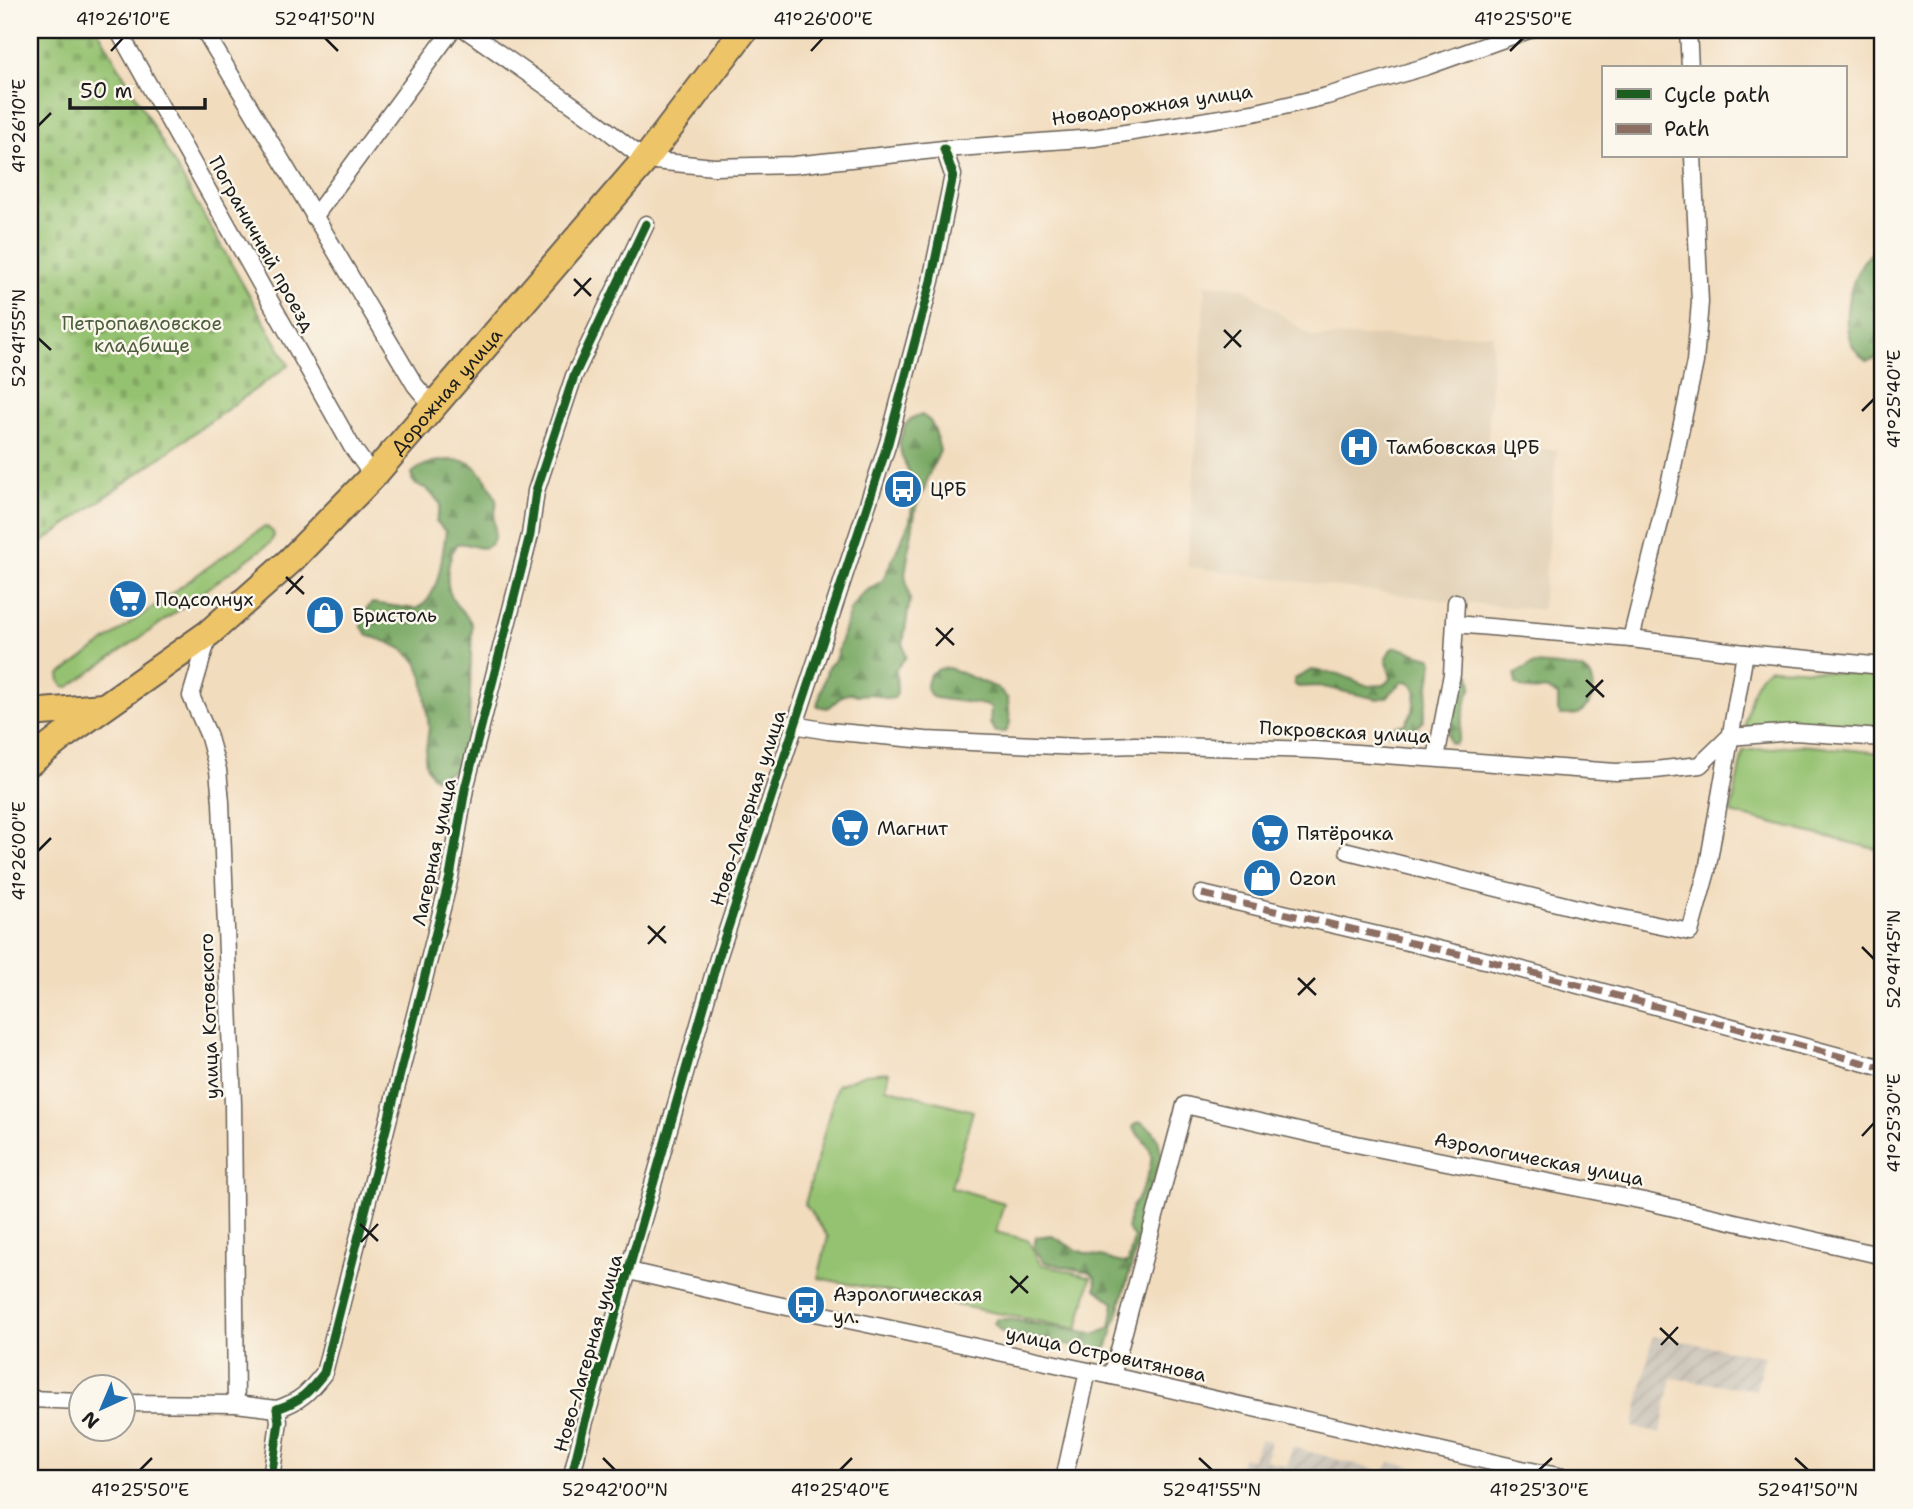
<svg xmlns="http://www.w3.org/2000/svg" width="1913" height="1509" font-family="'Shantell Sans',sans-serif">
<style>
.built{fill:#dfcdb1}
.industrial{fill:url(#industrial-furrows)}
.green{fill:#95c271;stroke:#586f46;stroke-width:2}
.forest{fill:url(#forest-firs);stroke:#4a6240;stroke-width:2}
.cemetery{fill:url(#cemetery-stones);stroke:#586f46;stroke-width:2}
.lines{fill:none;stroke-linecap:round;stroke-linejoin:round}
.minor-casing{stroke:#675f55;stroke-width:19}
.primary-casing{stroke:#675f55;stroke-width:30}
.minor{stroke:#fff;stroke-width:16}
.primary{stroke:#eec469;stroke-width:26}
.quiet{stroke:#8d6e63;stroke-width:7;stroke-dasharray:14 7;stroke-linecap:butt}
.cycleway-casing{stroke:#fbf7ec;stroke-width:13}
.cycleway{stroke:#1b5e20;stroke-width:9}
.ticks{fill:none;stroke:#1c1c1c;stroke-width:2.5}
.labels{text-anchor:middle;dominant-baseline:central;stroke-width:5;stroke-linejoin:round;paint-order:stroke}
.street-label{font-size:19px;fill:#1c1c1c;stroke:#fbf7ec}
.park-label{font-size:19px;fill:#4c5e3e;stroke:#fbf7ec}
.poi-label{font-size:19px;fill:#1c1c1c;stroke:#fbf7ec;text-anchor:start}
.neatline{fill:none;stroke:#1c1c1c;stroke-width:2.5}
.ticks-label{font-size:18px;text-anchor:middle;fill:#1c1c1c}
</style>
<defs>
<pattern id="industrial-furrows" width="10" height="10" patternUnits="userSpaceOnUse" patternTransform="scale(1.75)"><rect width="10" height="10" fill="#cbc3b8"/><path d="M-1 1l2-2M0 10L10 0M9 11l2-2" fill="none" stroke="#aea79e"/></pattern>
<pattern id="forest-firs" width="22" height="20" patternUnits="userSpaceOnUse" patternTransform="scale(1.75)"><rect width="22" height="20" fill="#78a863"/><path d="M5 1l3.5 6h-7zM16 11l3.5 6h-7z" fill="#628851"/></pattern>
<pattern id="cemetery-stones" width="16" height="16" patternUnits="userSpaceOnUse" patternTransform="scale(1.75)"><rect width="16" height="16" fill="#95c271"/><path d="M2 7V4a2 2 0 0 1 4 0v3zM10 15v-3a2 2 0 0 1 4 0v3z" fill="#80a661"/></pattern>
</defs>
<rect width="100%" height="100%" fill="#fbf7ec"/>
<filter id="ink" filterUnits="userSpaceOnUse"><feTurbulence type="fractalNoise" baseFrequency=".0143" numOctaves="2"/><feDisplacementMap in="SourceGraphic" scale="14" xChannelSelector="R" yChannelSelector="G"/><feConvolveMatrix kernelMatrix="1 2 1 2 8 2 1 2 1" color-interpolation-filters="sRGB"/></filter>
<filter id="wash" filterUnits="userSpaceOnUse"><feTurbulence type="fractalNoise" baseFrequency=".00686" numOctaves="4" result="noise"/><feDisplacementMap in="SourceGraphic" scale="28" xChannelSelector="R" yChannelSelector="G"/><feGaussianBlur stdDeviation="1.57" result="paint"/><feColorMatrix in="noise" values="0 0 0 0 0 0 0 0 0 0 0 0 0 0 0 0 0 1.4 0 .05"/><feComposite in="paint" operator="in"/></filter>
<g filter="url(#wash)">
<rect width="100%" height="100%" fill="#f2dcbe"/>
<!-- built -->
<path class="built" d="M 1205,284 L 1242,287 L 1313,337 L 1493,334 L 1488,444 L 1557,450 L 1542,610 L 1456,602 L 1187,567 L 1197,432 Z"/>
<!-- industrial -->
<g class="industrial">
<path d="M 1653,1336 L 1764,1356 L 1756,1390 L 1672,1378 L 1660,1434 L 1633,1427 Z"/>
<path d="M 1261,1439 L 1270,1441 L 1266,1460 L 1287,1466 L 1292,1447 L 1384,1472 L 1390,1462 L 1466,1479 L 1238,1479 L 1242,1457 L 1252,1459 Z"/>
</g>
<!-- green -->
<g class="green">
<path d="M 267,527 L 273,532 L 274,536 L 270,543 L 154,628 L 69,687 L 64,686 L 60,681 L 59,675 L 262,528 Z"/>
<path d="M 1770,668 L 1800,669 L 1883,677 L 1883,731 L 1751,728 L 1745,726 L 1745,722 C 1750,703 1752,678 1770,668 Z"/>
<path d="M 1801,745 L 1883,753 L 1883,851 L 1731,813 L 1743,751 Z"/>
<path d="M 889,1072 L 886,1088 L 973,1111 L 951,1187 L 1004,1203 L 996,1232 L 1028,1240 L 1040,1264 L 1091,1277 L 1078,1329 L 818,1278 L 828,1237 L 805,1204 L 837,1085 L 865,1074 Z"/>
</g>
<!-- forest -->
<g class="forest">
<path d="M 1883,244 L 1883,356 L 1868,361 C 1835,343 1846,289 1863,262 C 1868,255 1877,250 1883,244 Z"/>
<path d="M 922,415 L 930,421 L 935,430 L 940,451 L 927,478 L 925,488 L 916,507 L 905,574 L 910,600 L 903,642 L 906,657 L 896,669 L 897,694 L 894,698 L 888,699 L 873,694 L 857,695 L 852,693 L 842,696 L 831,706 L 827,708 L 817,706 L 828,667 L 835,660 L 850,610 L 862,594 L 883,580 L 910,521 L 914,492 L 913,481 L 902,457 L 899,443 L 905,425 L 912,418 Z"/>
<path d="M 450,460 C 456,460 465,460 471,464 C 481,470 492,488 496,500 C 498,507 493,514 494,521 C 495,530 497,541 488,546 C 479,552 468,541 456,544 C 447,561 443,586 455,603 C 461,611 468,615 472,625 L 468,756 L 455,770 L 437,778 L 432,776 L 426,765 L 425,755 L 429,728 L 423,678 L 417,662 L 404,650 L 390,643 L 369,636 L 361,626 L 363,613 L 372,603 L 416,609 C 440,599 442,555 446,532 L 436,521 L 440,508 L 440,503 L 426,488 L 416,485 L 412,480 L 412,473 C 424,463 434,461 450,460 Z"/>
<path d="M 1396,647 L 1430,657 L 1433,661 L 1423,721 L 1413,732 L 1388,734 L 1387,728 L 1405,724 L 1413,711 L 1416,691 L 1411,683 L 1406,681 L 1401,683 L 1387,697 L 1377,699 L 1319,686 L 1298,687 L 1294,684 L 1294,679 L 1312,670 L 1339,674 L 1368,686 L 1384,685 L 1391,678 L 1386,658 L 1391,649 Z"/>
<path d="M 1533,664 C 1546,665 1571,666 1582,670 C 1601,677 1594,707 1578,714 C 1573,715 1566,715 1561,715 L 1558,711 L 1558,695 L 1545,689 C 1533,692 1526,691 1516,684 L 1515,674 Z"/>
<path d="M 949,668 L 998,688 L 1008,699 L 1010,723 L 1006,732 L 996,732 L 990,724 L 991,707 C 972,701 952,702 932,697 L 926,688 L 930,674 L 939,669 Z"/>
<path d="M 1466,671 L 1470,674 L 1472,687 L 1467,697 L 1458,740 L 1455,744 L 1450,743 L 1448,737 L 1452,717 L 1454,681 L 1462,673 Z"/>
<path d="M 1141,1122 L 1153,1131 L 1158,1139 L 1162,1156 L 1146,1201 L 1141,1233 L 1108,1346 L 1103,1352 L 1001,1332 L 994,1323 L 997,1319 L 1008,1319 L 1095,1334 L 1110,1328 L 1114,1303 L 1096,1289 C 1096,1279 1095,1270 1083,1271 L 1048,1263 L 1043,1261 L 1034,1247 L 1036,1237 L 1051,1235 C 1069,1246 1078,1253 1099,1256 C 1109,1258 1117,1264 1128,1263 L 1134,1238 L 1127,1229 C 1129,1222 1129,1213 1132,1207 C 1140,1195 1156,1164 1150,1150 C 1146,1141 1137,1136 1133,1127 L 1136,1123 Z"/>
</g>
<!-- cemetery -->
<path class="cemetery" d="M 30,30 L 98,30 L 289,365 L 30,551 Z"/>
</g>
<g filter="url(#ink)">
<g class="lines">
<defs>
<g id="minor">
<path d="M 118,30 L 352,447 L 373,476"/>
<path d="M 204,30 L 415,385 L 433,407"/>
<path d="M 466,30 L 597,122 L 645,160 L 714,167 L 794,165 L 944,149 L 1094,138 L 1253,113 L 1327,96 L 1428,66 L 1529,30"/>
<path d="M 1688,30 L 1690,68"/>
<path d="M 314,217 L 452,30"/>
<path d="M 1455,624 L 1631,639 L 1745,653"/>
<path d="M 209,634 L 191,696 L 208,734 L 218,770 L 221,802 L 233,1104 L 236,1404"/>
<path d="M 1631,639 L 1668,490 L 1695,362 L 1700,302 L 1693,156"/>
<path d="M 794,725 L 828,731 L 926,740 L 1079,747 L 1135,745 L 1316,750 L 1616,772 L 1655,770 L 1700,765 L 1729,737 L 1794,732 L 1883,738"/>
<path d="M 1436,758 L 1452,674 L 1456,602"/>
<path d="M 1348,851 L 1593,912 L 1690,932 L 1707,871 L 1745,653 L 1883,666"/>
<path d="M 1202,894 L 1493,962 L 1883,1068"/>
<path d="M 629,1271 L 764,1302 L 1112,1376 L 1522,1469 L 1574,1479"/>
<path d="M 1112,1376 L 1185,1105 L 1351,1143 L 1644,1201 L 1883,1256"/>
<path d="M 30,1399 L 80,1401"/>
<path d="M 122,1403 L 236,1404 L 277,1409"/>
<path d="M 271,1479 L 279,1421 L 277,1409 C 301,1401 309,1392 324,1373 L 450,877 L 465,789 L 530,535 L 536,491 L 574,376 L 646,224"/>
<path d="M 571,1479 L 584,1425 L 718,958 L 888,443 L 931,281 L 953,175 L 944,149"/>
<path d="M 1064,1479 L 1088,1371"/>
</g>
<g id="primary">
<path d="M 30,713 L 103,707"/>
<path id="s1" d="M 30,762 L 66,734 L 209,633 L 290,561 L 373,476 L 645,160 L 744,30"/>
</g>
</defs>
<!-- minor casing -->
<use href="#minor" class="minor-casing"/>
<!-- primary casing -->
<use href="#primary" class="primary-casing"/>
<!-- minor -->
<use href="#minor" class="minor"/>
<!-- primary -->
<use href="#primary" class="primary"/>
<!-- quiet -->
<path class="quiet" d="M 1202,894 L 1493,962 L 1883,1068"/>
<defs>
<g id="cycleway">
<path d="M 271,1479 L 279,1421 L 277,1409 C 301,1401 309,1392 324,1373 L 450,877 L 465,789 L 530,535 L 536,491 L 574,376 L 646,224"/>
<path d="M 571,1479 L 584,1425 L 718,958 L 888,443 L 931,281 L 953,175 L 944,149"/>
</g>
</defs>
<!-- cycleway casing -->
<use href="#cycleway" class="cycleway-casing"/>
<!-- cycleway -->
<use href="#cycleway" class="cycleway"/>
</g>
</g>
<!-- ticks -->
<path class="ticks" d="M 325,38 L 338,51M 111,51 L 123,38M 811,51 L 823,38M 1510,51 L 1523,38M 38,126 L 51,113M 574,279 L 591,296M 574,296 L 591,278M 1224,330 L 1241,347M 38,338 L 51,350M 1224,348 L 1241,330M 1862,411 L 1874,399M 286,577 L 304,594M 286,594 L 303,576M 936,628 L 954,645M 936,646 L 953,628M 1586,680 L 1604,697M 1586,697 L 1603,680M 38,851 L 51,838M 648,926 L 666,943M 648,944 L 665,926M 1862,947 L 1874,959M 1298,978 L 1316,995M 1298,995 L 1315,978M 1862,1136 L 1874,1123M 360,1224 L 378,1241M 361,1242 L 378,1224M 1010,1276 L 1028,1293M 1011,1293 L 1028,1276M 1660,1328 L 1678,1345M 1661,1345 L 1678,1327M 603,1458 L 615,1470M 1199,1458 L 1212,1470M 1795,1458 L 1808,1470M 140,1470 L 152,1458M 840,1470 L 852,1458M 1539,1470 L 1552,1458"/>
<!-- icons -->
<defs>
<symbol id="hospital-disc" viewBox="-11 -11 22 22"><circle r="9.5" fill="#1f6fb2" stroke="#fbf7ec"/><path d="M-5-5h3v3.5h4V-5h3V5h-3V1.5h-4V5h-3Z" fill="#fff"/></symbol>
<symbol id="bus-disc" viewBox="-11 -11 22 22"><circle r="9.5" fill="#1f6fb2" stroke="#fbf7ec"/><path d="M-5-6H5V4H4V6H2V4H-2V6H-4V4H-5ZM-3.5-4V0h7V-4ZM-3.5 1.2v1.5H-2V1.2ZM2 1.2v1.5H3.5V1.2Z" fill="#fff"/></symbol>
<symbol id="supermarket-disc" viewBox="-11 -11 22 22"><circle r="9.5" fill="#1f6fb2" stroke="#fbf7ec"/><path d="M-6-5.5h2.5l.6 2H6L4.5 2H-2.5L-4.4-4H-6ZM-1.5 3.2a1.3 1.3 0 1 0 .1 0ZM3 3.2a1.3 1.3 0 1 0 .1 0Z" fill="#fff"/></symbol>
<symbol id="shop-disc" viewBox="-11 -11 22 22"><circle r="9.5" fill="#1f6fb2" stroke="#fbf7ec"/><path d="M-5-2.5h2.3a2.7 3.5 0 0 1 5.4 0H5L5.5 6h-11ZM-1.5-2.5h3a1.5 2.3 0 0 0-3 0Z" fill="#fff"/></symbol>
</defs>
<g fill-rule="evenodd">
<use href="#hospital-disc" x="1337" y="425" width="44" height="44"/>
<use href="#bus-disc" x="881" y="467" width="44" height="44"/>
<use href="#supermarket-disc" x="106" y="577" width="44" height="44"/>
<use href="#shop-disc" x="303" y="593" width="44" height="44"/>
<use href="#supermarket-disc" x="828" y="806" width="44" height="44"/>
<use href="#supermarket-disc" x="1248" y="811" width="44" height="44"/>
<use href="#shop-disc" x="1240" y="856" width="44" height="44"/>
<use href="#bus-disc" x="784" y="1283" width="44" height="44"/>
</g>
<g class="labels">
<!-- street labels -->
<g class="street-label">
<text transform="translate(1152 105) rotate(-8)">Новодорожная улица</text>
<text transform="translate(262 244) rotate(61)">Пограничный проезд</text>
<text stroke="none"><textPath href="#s1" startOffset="560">Дорожная улица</textPath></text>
<text transform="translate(1345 732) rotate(3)">Покровская улица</text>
<text transform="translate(748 808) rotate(-72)">Ново-Лагерная улица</text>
<text transform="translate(434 852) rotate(-78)">Лагерная улица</text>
<text transform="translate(209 1016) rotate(-92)">улица Котовского</text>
<text transform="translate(1539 1159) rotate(11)">Аэрологическая улица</text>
<text transform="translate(588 1353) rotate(-74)">Ново-Лагерная улица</text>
<text transform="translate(1106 1354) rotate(12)">улица Островитянова</text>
</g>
<!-- park labels -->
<g class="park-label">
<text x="142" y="323">Петропавловское<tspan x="142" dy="22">кладбище</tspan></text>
</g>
<!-- poi labels -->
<g class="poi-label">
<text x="1386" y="447">Тамбовская ЦРБ</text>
<text x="930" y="489">ЦРБ</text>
<text x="155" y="599">Подсолнух</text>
<text x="352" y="615">Бристоль</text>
<text x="877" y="828">Магнит</text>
<text x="1297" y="833">Пятёрочка</text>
<text x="1289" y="878">Ozon</text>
<text x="833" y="1294">Аэрологическая<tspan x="833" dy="22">ул.</tspan></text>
</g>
</g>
<!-- margin -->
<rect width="1913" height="1509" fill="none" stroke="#fbf7ec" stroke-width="77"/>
<!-- legend -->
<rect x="1602" y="66" width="245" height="91" fill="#fbf7ec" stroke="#a29f99" stroke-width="2"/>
<rect x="1616" y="89" width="35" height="10" fill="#1b5e20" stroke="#a29f99" stroke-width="2"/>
<text x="1664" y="102" font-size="21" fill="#1c1c1c">Cycle path</text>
<rect x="1616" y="124" width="35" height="10" fill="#8d6e63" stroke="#a29f99" stroke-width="2"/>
<text x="1664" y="136" font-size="21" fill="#1c1c1c">Path</text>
<!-- north arrow -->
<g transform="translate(102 1408) rotate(224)"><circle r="33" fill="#fbf7ec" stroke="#a29f99" stroke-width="2"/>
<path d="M0-5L12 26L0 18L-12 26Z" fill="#1f6fb2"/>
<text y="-10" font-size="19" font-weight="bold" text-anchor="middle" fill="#1c1c1c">N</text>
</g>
<!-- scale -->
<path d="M70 98v10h135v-10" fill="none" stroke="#1c1c1c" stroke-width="3.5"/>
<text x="80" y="98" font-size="21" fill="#1c1c1c" stroke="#fbf7ec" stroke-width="5" paint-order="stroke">50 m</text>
<rect x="38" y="38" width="1836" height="1432" class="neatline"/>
<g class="ticks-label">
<text x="123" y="25">41°26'10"E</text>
<text x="325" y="25">52°41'50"N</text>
<text x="823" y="25">41°26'00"E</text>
<text x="1523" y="25">41°25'50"E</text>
<text transform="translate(19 126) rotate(-90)" y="6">41°26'10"E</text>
<text transform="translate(19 338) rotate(-90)" y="6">52°41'55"N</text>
<text transform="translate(1894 399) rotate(-90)" y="6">41°25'40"E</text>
<text transform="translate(19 851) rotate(-90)" y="6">41°26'00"E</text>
<text transform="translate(1894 959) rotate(-90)" y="6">52°41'45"N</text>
<text transform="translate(1894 1123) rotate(-90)" y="6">41°25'30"E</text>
<text x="140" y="1496">41°25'50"E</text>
<text x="615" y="1496">52°42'00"N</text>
<text x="840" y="1496">41°25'40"E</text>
<text x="1212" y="1496">52°41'55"N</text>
<text x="1539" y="1496">41°25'30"E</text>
<text x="1808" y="1496">52°41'50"N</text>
</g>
</svg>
